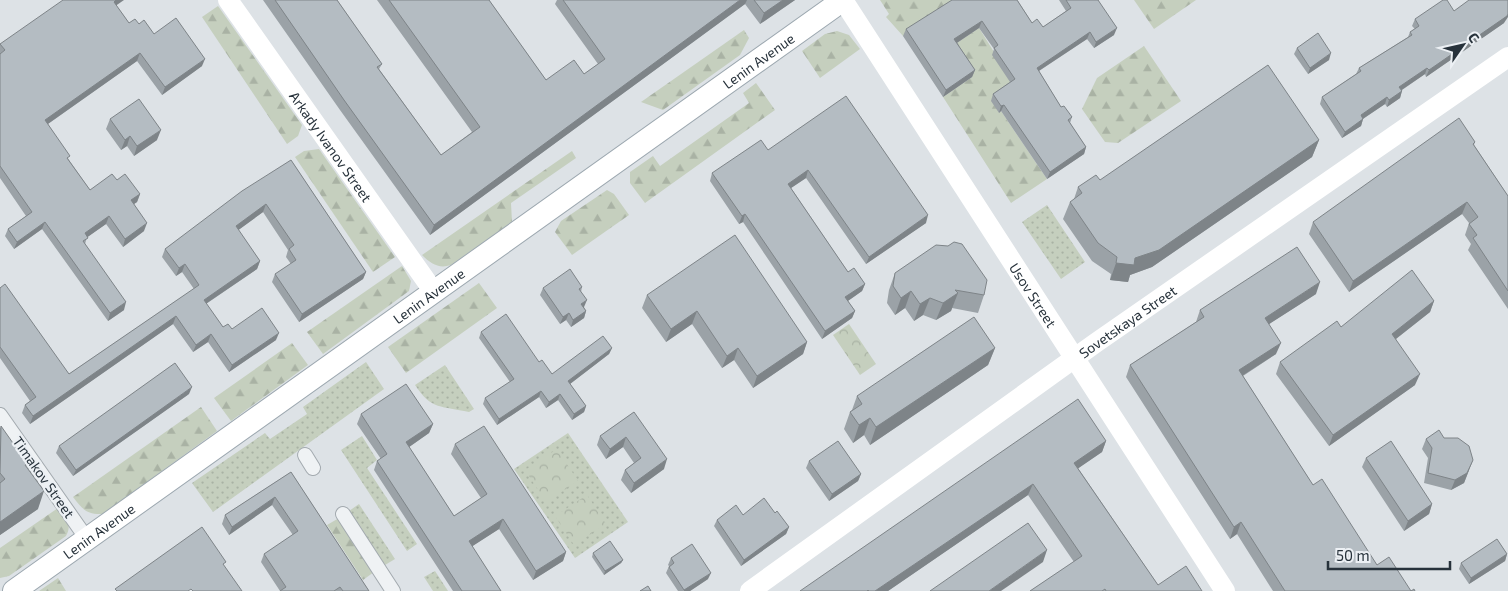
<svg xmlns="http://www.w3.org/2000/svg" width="1508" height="591" font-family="'Exo 2',sans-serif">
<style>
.grass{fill:url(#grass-dots)}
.forest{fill:url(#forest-firs)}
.park{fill:url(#park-crowns)}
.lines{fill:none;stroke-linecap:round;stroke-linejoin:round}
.street-casing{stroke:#a3aaaf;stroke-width:16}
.primary-casing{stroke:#9da8b0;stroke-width:24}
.street{stroke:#eff2f4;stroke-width:14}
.secondary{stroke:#fff;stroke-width:20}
.primary{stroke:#fff;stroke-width:22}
.wall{fill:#9ba2a7}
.shaded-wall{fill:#7e8488}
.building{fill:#b4bcc2;stroke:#7e8488}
.labels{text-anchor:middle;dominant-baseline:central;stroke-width:4.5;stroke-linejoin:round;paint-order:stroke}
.street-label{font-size:14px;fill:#27323b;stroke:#ecf0f4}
</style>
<defs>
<pattern id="grass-dots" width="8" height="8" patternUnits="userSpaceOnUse" patternTransform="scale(1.25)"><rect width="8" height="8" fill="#c5cfbe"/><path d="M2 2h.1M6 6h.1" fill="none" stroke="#a9b2a4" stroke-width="1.8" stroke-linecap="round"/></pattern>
<pattern id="forest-firs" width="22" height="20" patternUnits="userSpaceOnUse" patternTransform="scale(1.25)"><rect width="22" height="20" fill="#c5cfbe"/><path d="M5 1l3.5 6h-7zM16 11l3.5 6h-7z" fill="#a9b2a4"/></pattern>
<pattern id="park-crowns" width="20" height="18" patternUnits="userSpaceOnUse" patternTransform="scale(1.25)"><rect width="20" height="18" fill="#c5cfbe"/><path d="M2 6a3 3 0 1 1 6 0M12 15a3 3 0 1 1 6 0" fill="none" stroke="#a9b2a4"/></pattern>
</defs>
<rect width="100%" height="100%" fill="#dde2e6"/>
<!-- grass -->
<g class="grass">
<path d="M 1047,205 L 1085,262 L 1061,279 L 1022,222 Z"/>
<path d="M 366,362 L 384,389 L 213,512 L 192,483 L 265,433 L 270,439 L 307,414 L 303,407 Z"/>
<path d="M 445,365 L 474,409 L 469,412 C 442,406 431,410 415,385 Z"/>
<path d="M 568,433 L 628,522 L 575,558 L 514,469 Z"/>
<path d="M 362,436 L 377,460 L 367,468 L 417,544 L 407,551 L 341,450 Z"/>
<path d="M 359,504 L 395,559 L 385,565 L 349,511 Z"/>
<path d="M 435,571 L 448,591 L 433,591 L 424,577 Z"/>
</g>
<!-- forest -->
<g class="forest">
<path d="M 880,0 L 960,0 L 903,36 L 886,17 L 889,14 Z"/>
<path d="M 1134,0 L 1196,0 L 1154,29 Z"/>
<path d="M 218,6 L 302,125 L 298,136 L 287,144 L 202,17 Z"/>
<path d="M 979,28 L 1014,84 L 999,113 L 1001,111 L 1047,179 L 1011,203 L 943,97 L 972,77 L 946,50 Z"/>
<path d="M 744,30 L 749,38 L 740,55 L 663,110 L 641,102 Z"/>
<path d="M 837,31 L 849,35 L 860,49 L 820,78 L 802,51 L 825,34 Z"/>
<path d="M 1144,46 L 1181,101 L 1118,143 L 1105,142 L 1082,109 L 1097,78 Z"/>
<path d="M 756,83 L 775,110 L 645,203 L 630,183 L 630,172 L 653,156 L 660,166 L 749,103 L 743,93 Z"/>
<path d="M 319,149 L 395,257 L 373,272 L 295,157 L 304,151 Z"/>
<path d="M 572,151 L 576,158 L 511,203 L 512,222 L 451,265 C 439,269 431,264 422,255 Z"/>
<path d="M 607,190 L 614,194 L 629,215 L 572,255 L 555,232 L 561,221 Z"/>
<path d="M 402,266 L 411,281 L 409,291 L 323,354 L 307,332 Z"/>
<path d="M 479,283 L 497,308 L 406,373 L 388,347 Z"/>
<path d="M 292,343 L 308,365 L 231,421 L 214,398 Z"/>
<path d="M 201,407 L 217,431 L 103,514 C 87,515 82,509 73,497 Z"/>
<path d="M 58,508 C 65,518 73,524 66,536 L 9,576 L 0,578 L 0,548 Z"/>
<path d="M 339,518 L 374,572 L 363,580 L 327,525 Z"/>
<path d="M 58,578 L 66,591 L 39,591 Z"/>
</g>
<!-- park -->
<g class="park">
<path d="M 849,324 L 876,364 L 860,375 L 833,335 Z"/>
<path d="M 557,449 L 578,481 L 546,502 L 525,470 Z"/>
<path d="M 587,495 L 606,524 L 574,545 L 555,516 Z"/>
</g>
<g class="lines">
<defs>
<g id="street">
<path d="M 0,415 L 87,539"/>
<path d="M 305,455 L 313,468"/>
<path d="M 343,514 L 393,591"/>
</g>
<g id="primary">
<path id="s4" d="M 14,591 L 843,0"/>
</g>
</defs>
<!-- street casing -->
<use href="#street" class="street-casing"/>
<!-- primary casing -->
<use href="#primary" class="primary-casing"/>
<!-- street -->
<use href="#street" class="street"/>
<!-- secondary -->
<g class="secondary">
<path id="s1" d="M 228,0 L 434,292"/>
<path id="s2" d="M 843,0 L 1225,591"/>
<path id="s3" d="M 750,591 L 1097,342 L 1508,57"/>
</g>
<!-- primary -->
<use href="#primary" class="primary"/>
</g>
<!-- wall -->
<g class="wall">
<path d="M 263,0 L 337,0 L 382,64 L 379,69 L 441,155 L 472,132 L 377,0 L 489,0 L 546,80 L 584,74 L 598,64 L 555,4 L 557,0 L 795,0 L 760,24 L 745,4 L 430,235 L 340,110 Z"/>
<path d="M 1059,0 L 1098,0 L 1114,35 L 1094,48 L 1087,39 L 1039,71 L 1061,107 L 1072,117 L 1070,123 L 1086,147 L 1084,154 L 1047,179 L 1001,111 L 999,113 L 991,101 L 993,94 L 1010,82 L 992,55 L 994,49 L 979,28 L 957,43 L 975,70 L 972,77 L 943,97 L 903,36 L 906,29 L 1018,1 L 1032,23 L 1043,27 L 1066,11 Z"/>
<path d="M 116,5 L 129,23 L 139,24 L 202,66 L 162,95 L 137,61 L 48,124 L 69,160 L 90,190 L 117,180 L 140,194 L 137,202 L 134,204 L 144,231 L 123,247 L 106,224 L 87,237 L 85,244 L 124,310 L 108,321 L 42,229 L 14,249 L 5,236 L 8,229 L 26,216 L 0,178 L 0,44 Z"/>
<path d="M 1454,11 L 1504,23 L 1426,77 L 1425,74 L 1402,90 L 1400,98 L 1387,107 L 1385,104 L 1363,119 L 1361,126 L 1342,138 L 1320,104 L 1322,97 L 1356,74 L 1359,68 L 1408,37 L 1410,32 L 1415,29 L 1412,26 L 1415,19 Z"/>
<path d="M 1297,48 L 1329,60 L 1308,74 L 1294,54 Z"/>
<path d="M 110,119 L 157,140 L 134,156 L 127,146 L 121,150 L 106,129 Z"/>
<path d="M 1319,140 L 1312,157 L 1152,267 L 1130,275 L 1128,282 L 1110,280 L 1111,274 L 1092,261 L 1063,219 L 1070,202 L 1074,199 L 1078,187 L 1100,180 Z"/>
<path d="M 1475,142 L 1474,145 L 1508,196 L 1508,309 L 1468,250 L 1471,244 L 1465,235 L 1469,223 L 1462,214 L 1349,292 L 1309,234 L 1313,222 Z"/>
<path d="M 768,150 L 926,223 L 866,264 L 806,178 L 791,188 L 848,272 L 865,284 L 862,291 L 848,301 L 855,311 L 852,318 L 822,339 L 743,222 L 739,224 L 710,181 L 712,173 Z"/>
<path d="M 291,160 L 366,272 L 363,279 L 299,322 L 272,282 L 275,274 L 291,264 L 286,257 L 288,250 L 263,212 L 238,230 L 260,261 L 257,269 L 206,304 L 223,327 L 232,329 L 276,340 L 229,372 L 208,342 L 193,352 L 173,324 L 30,424 L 22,413 L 25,405 L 30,401 L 0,358 L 0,288 L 69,374 L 194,289 L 182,272 L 176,276 L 162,257 L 165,249 Z"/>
<path d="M 895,273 L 984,295 L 978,313 L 952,308 L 951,311 L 936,320 L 923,315 L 914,321 L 905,308 L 895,315 L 887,303 L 889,290 Z"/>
<path d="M 582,287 L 581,292 L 584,307 L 586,311 L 584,318 L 571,327 L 566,320 L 560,324 L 540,295 L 543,288 Z"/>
<path d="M 1316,294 L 1269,324 L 1276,354 L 1243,376 L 1313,485 L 1377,565 L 1411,591 L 1415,591 L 1273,591 L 1237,534 L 1230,539 L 1126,377 L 1130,365 L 1196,322 L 1200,310 Z"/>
<path d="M 647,295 L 807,342 L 803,354 L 753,388 L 734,360 L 722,368 L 692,324 L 666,342 L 642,308 Z"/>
<path d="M 1434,301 L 1430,312 L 1396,339 L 1415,385 L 1329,446 L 1276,374 L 1280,362 L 1341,327 Z"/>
<path d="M 481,332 L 539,362 L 552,374 L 612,348 L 609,354 L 570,384 L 586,406 L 584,412 L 572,420 L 558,400 L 546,408 L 539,397 L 497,425 L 483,404 L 485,398 L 510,382 L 479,338 Z"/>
<path d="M 995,348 L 988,365 L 870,445 L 864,435 L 853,443 L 844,429 L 850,412 L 852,410 L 857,396 Z"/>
<path d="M 189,394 L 73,476 L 56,453 L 59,446 Z"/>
<path d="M 634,412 L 664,469 L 631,493 L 621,480 L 625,470 L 634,463 L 623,447 L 606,459 L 597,445 L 600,436 Z"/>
<path d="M 361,414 L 433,424 L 429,433 L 409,447 L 454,516 L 481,498 L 451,454 L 455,444 L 566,552 L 563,561 L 533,580 L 499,529 L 472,546 L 501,591 L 453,591 L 374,470 L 377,461 L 381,459 L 357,424 Z"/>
<path d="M 0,427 L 27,463 L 26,466 L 38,509 L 0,535 Z"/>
<path d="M 1444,438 L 1469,470 L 1464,483 L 1451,490 L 1424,483 L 1428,458 L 1422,449 L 1426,439 Z"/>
<path d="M 1106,441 L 1102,452 L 1078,468 L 1158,585 L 1202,591 L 1030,591 L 1074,562 L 1028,495 L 888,591 L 800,591 Z"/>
<path d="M 1366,458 L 1432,504 L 1429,514 L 1404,531 L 1362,467 Z"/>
<path d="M 809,461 L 861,474 L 858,481 L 829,501 L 806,468 Z"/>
<path d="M 291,472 L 369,591 L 280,591 L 261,562 L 264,554 L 293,535 L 272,505 L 229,535 L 222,524 L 225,515 Z"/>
<path d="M 743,515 L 789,527 L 786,534 L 741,566 L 714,526 L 717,520 Z"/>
<path d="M 593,553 L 623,560 L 621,563 L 604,575 L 592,557 Z"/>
<path d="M 1507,554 L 1505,561 L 1469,584 L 1459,569 L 1461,563 Z"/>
<path d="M 671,558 L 708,579 L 690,591 L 678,591 L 666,573 L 669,566 L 668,565 Z"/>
</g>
<!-- shaded-wall -->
<g class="shaded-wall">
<path d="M 116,0 L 124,0 L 111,9 L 114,2 Z"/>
<path d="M 740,0 L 747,0 L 745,4 L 430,235 L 434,225 Z"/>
<path d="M 783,0 L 795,0 L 760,24 L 764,13 Z"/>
<path d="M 1508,14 L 1508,17 L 1504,23 L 1426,77 L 1429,70 Z"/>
<path d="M 982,21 L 979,28 L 952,46 L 954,39 Z"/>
<path d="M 1117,28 L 1114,35 L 1094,48 L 1096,42 Z"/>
<path d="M 1090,32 L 1087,39 L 1034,74 L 1037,68 Z"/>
<path d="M 140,53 L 137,61 L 42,128 L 45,120 Z"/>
<path d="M 1331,53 L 1329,60 L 1308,74 L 1310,68 Z"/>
<path d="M 205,59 L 202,66 L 162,95 L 165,87 Z"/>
<path d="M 1427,68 L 1425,74 L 1397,93 L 1399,87 Z"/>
<path d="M 975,70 L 972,77 L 943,97 L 946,90 Z"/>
<path d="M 1402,91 L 1400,98 L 1387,107 L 1389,100 Z"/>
<path d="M 1387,97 L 1385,104 L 1358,122 L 1361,115 Z"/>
<path d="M 1004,105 L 1001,111 L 999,113 L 1001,106 Z"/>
<path d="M 1363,119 L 1361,126 L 1342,138 L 1345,132 Z"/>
<path d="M 161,130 L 157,140 L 134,156 L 137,146 Z"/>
<path d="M 130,136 L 127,146 L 121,150 L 125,140 Z"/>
<path d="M 1319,140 L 1312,157 L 1152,267 L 1130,275 L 1128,282 L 1110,280 L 1116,263 L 1135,258 Z"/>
<path d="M 1086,147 L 1084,154 L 1047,179 L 1050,172 Z"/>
<path d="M 808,170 L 806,178 L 785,192 L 788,184 Z"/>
<path d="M 140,194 L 137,202 L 128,208 L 131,200 Z"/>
<path d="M 1467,202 L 1462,214 L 1349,292 L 1353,281 Z"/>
<path d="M 266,204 L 263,212 L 233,234 L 236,226 Z"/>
<path d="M 745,214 L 743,222 L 739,224 L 742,216 Z"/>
<path d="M 928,215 L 926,223 L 866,264 L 869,257 Z"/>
<path d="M 109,216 L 106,224 L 82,241 L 85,233 Z"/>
<path d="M 45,222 L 42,229 L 14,249 L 17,242 Z"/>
<path d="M 147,223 L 144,231 L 123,247 L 125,239 Z"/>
<path d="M 260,261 L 257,269 L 201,307 L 204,300 Z"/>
<path d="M 185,264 L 182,272 L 176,276 L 179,268 Z"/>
<path d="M 366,272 L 363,279 L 299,322 L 302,314 Z"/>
<path d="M 1320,282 L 1316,294 L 1260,330 L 1265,318 Z"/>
<path d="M 865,284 L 862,291 L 842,305 L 845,297 Z"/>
<path d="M 911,291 L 905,308 L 895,315 L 901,298 Z"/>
<path d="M 958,293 L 951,311 L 936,320 L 943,303 Z"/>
<path d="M 930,298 L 923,315 L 914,321 L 920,304 Z"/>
<path d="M 587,300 L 584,307 L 579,311 L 581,304 Z"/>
<path d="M 1434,301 L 1430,312 L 1388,345 L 1392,334 Z"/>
<path d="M 126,302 L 124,310 L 108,321 L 110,313 Z"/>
<path d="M 586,311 L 584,318 L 571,327 L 573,320 Z"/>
<path d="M 697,311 L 692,324 L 666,342 L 671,329 Z"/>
<path d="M 855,311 L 852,318 L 822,339 L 825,331 Z"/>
<path d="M 569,313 L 566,320 L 560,324 L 563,317 Z"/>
<path d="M 176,316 L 173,324 L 30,424 L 33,416 Z"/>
<path d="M 279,333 L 276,340 L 229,372 L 232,365 Z"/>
<path d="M 211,334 L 208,342 L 193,352 L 196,345 Z"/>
<path d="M 807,342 L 803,354 L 753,388 L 757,376 Z"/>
<path d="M 1281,343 L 1276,354 L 1234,381 L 1239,370 Z"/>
<path d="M 612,348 L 609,354 L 566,387 L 568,381 Z"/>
<path d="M 738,348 L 734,360 L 722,368 L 727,356 Z"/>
<path d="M 995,348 L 988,365 L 870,445 L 876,427 Z"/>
<path d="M 1420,374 L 1415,385 L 1329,446 L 1333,435 Z"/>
<path d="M 192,387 L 189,394 L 73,476 L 76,470 Z"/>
<path d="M 541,391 L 539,397 L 497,425 L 499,419 Z"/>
<path d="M 560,394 L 558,400 L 546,408 L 549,402 Z"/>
<path d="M 586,406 L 584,412 L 572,420 L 574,414 Z"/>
<path d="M 870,418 L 864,435 L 853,443 L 859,425 Z"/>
<path d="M 433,424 L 429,433 L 402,452 L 406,442 Z"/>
<path d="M 626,437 L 623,447 L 606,459 L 610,449 Z"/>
<path d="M 1106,441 L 1102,452 L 1070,474 L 1074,463 Z"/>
<path d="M 667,459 L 664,469 L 631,493 L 634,483 Z"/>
<path d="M 1473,460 L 1464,483 L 1451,490 L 1455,480 Z"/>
<path d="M 861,474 L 858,481 L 829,501 L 832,494 Z"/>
<path d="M 1033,484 L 1028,495 L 888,591 L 875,591 Z"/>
<path d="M 44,491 L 38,509 L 0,535 L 0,522 Z"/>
<path d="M 275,497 L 272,505 L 229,535 L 232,527 Z"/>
<path d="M 1432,504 L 1429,514 L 1404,531 L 1408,521 Z"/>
<path d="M 503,519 L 499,529 L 465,551 L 469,541 Z"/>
<path d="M 1241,522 L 1237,534 L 1230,539 L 1234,527 Z"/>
<path d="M 789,527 L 786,534 L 741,566 L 744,560 Z"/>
<path d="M 1047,550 L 1043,562 L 1001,591 L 989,591 Z"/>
<path d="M 566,552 L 563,561 L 533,580 L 536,571 Z"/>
<path d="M 1507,554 L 1505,561 L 1469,584 L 1471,578 Z"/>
<path d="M 623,560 L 621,563 L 604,575 L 605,571 Z"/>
<path d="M 711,573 L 708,579 L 690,591 L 684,591 L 684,590 Z"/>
</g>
<!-- building -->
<g class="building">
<path d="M 63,0 L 116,0 L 114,2 L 129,23 L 135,19 L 139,24 L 144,20 L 154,34 L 176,18 L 205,59 L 165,87 L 140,53 L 45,120 L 70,156 L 67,158 L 90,190 L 112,174 L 117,180 L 125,174 L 140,194 L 131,200 L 147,223 L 125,239 L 109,216 L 85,233 L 88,238 L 83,241 L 126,302 L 110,313 L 45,222 L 17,242 L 8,229 L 32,212 L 0,166 L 0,54 L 5,50 L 0,44 Z"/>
<path d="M 275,0 L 337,0 L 382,64 L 377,67 L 441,155 L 480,127 L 389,0 L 489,0 L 546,80 L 574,60 L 584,74 L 605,59 L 563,0 L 740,0 L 434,225 L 344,100 Z"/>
<path d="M 754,0 L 783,0 L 764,13 Z"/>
<path d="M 952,0 L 1017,0 L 1032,23 L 1037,19 L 1043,27 L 1071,8 L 1066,0 L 1098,0 L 1117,28 L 1096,42 L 1090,32 L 1037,68 L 1061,107 L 1064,106 L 1072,117 L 1068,120 L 1086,147 L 1050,172 L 1004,105 L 1001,106 L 993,94 L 1015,79 L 994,48 L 998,45 L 982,21 L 954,39 L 975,70 L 946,90 L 906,29 Z"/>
<path d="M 1443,0 L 1447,0 L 1454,11 L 1469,0 L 1508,0 L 1508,14 L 1507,16 L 1429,70 L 1427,68 L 1399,87 L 1402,91 L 1389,100 L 1387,97 L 1361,115 L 1363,119 L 1345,132 L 1322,97 L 1361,71 L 1359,68 L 1412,35 L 1410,32 L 1419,26 L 1415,19 Z"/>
<path d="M 1318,33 L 1331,53 L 1310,68 L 1297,48 Z"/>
<path d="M 1268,65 L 1319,140 L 1159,250 L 1135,258 L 1134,265 L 1116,263 L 1117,257 L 1098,243 L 1070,202 L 1082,193 L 1078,187 L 1096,175 L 1100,180 Z"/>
<path d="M 846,96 L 928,215 L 869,257 L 808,170 L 788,184 L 848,272 L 854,268 L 865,284 L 845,297 L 855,311 L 825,331 L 745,214 L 742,216 L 712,173 L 761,140 L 768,150 Z"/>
<path d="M 139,99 L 161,130 L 137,146 L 130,136 L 125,140 L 110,119 Z"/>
<path d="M 1459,118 L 1475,142 L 1473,144 L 1508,196 L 1508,291 L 1473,238 L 1477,235 L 1469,224 L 1478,217 L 1467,202 L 1353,281 L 1313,222 Z"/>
<path d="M 291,160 L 366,272 L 302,314 L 275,274 L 296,260 L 289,249 L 294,245 L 266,204 L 236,226 L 260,261 L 204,300 L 223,327 L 228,324 L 232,329 L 262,308 L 279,333 L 232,365 L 211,334 L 196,345 L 176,316 L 33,416 L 25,405 L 36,397 L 0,347 L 0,288 L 5,284 L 69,374 L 199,285 L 185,264 L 179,268 L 165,249 L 242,191 Z"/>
<path d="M 735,235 L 807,342 L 757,376 L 738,348 L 727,356 L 697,311 L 671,329 L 647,295 Z"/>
<path d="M 954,242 L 962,244 L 987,280 L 984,295 L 955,290 L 958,293 L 943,303 L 930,298 L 920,304 L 911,291 L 901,298 L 893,286 L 895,273 L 936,245 L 948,246 Z"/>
<path d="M 1297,247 L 1320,282 L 1265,318 L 1281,343 L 1239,370 L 1313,485 L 1322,479 L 1377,565 L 1389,557 L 1411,591 L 1414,589 L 1415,591 L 1285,591 L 1241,522 L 1234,527 L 1130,365 L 1204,317 L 1200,310 Z"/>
<path d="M 570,269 L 582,287 L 579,289 L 587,300 L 581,304 L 586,311 L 573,320 L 569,313 L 563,317 L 543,288 Z"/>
<path d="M 1412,270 L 1434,301 L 1392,334 L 1420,374 L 1333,435 L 1280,362 L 1337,321 L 1341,327 Z"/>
<path d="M 506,314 L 539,362 L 542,360 L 552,374 L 603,336 L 612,348 L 568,381 L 586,406 L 574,414 L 560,394 L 549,402 L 541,391 L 499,419 L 485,398 L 514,379 L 481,332 Z"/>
<path d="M 974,317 L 995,348 L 876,427 L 870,418 L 859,425 L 850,412 L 862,404 L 857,396 Z"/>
<path d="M 175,363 L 192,387 L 76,470 L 59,446 Z"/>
<path d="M 406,384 L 433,424 L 406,442 L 454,516 L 487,494 L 455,444 L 484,426 L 566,552 L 536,571 L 503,519 L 469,541 L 501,591 L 462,591 L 377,461 L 387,454 L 361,414 Z"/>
<path d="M 1078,399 L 1106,441 L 1074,463 L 1158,585 L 1186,566 L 1202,591 L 1106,591 L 1105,589 L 1102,591 L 1030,591 L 1082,556 L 1033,484 L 875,591 L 869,591 L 868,590 L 867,591 L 800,591 Z"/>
<path d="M 634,412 L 667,459 L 634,483 L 625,470 L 641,458 L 626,437 L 610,449 L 600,436 Z"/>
<path d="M 1,426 L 27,463 L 25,465 L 44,491 L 0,522 L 0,483 L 5,479 L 0,473 Z"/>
<path d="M 1439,430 L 1444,438 L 1458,438 L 1469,446 L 1473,460 L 1467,473 L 1455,480 L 1428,473 L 1432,448 L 1426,439 Z"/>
<path d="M 838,441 L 861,474 L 832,494 L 809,461 Z"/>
<path d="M 1391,441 L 1432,504 L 1408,521 L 1366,458 Z"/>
<path d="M 291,472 L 369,591 L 343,591 L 340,587 L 334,591 L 280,591 L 286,587 L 264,554 L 298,531 L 275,497 L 232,527 L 225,515 Z"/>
<path d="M 764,498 L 775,513 L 777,511 L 789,527 L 744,560 L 717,520 L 736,505 L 743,515 Z"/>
<path d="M 1028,523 L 1047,550 L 989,591 L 930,591 Z"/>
<path d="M 202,527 L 226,562 L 223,564 L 242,591 L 193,591 L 191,589 L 188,591 L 117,591 L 115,589 Z"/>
<path d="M 1497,539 L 1507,554 L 1471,578 L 1461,563 Z"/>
<path d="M 610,541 L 623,560 L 605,571 L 593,553 Z"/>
<path d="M 692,544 L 711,573 L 684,590 L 669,567 L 674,563 L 671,558 Z"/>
<path d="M 648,586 L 651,591 L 640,591 Z"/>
</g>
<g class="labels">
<!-- street labels -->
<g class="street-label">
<text stroke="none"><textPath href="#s4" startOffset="914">Lenin Avenue</textPath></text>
<text stroke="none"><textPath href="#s1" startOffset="179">Arkady Ivanov Street</textPath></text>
<text stroke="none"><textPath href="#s2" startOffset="351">Usov Street</textPath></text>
<text stroke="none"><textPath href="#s4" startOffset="509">Lenin Avenue</textPath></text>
<text stroke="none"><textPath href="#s3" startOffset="464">Sovetskaya Street</textPath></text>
<text transform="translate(44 477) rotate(55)">Timakov Street</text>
<text stroke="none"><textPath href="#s4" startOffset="104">Lenin Avenue</textPath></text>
</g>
</g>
<!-- north arrow -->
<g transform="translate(1463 45) rotate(56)" stroke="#ecf0f4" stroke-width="4" paint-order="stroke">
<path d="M0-4L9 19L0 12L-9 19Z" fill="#27323b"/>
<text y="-8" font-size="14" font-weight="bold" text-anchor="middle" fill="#27323b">С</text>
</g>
<!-- scale -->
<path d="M1328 561v8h122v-8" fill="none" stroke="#27323b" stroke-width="2.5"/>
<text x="1336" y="561" font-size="15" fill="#27323b" stroke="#ecf0f4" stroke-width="4" paint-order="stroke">50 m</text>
</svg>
